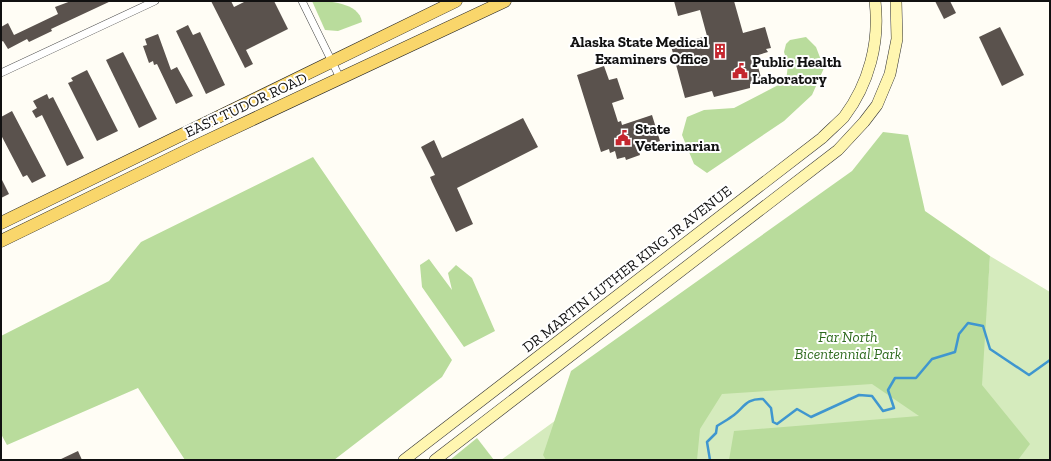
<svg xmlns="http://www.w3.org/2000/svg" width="1051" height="461" font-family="'Zilla Slab',serif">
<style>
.green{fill:#d5ebbd}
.forest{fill:#b9dc9c}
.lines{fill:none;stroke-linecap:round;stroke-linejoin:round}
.stream{stroke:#3f96cf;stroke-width:2.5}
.building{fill:#5a524d}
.street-casing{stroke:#444;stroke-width:8}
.secondary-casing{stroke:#333;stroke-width:12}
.primary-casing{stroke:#222;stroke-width:13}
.street{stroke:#fff;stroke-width:7}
.secondary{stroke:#fff6b0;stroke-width:11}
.primary{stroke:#f9d66b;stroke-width:12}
.labels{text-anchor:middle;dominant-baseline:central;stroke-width:4;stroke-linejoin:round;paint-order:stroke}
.poi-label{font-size:15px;font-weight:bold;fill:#111;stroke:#fff;text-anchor:start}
.street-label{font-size:15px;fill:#111;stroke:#fff}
.park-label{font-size:15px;font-style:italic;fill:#2f6b1f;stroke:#fff}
</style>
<rect width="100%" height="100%" fill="#fffdf5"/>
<!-- green -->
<path class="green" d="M 990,256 L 1050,292 L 1050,460 L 501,460 L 655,348 L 985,324 Z"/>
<!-- forest -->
<g class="forest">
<path d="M 312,1 C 328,1 359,2 362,22 L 338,31 L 325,30 Z"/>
<path d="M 806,37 L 816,47 L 824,68 L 812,95 L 784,121 L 707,173 L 694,164 L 682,135 L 687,117 L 704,110 L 734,108 L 786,81 L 788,65 L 784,52 L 786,44 L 790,40 Z"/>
<path d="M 883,132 L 908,135 L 925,211 L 990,256 L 982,385 L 1030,444 L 1018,460 L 729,460 L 734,431 L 919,416 L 872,384 L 722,394 L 700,429 L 697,460 L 546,460 L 543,455 L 571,371 L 852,171 Z"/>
<path d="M 313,157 L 452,360 L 442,377 L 334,460 L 185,460 L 138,388 L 7,445 L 1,434 L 1,336 L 109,281 L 141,242 Z"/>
<path d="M 429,259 L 452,290 L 448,273 L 456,265 L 472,278 L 495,331 L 464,347 L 422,287 L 420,265 Z"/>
<path d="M 477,438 L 494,460 L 450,460 Z"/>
</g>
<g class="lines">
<!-- stream -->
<path class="stream" d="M 710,460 L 707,442 L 716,433 L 717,426 C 723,422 729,419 734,415 C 744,407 747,398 763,399 L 771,408 L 773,422 L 777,424 L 797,409 L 811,417 L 859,395 L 872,396 L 883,411 L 894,408 L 888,390 L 895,378 L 916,378 L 932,359 L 955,352 L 959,334 L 968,323 L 983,326 L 990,349 L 1029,375 L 1050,360"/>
</g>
<!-- building -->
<g class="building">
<path d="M 71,1 L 111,1 L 51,29 L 52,31 L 29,42 L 27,39 L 8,49 L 3,41 L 1,42 L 1,27 L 8,23 L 14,35 L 58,14 L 55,7 Z"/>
<path d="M 211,1 L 231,1 L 234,7 L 246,1 L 274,1 L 288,29 L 246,50 L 253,64 L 245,68 Z"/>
<path d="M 674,1 L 734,1 L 743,33 L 765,27 L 771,48 L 766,49 L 768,52 L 755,56 L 762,81 L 750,84 L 750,88 L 714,97 L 712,91 L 685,98 L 671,46 L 707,36 L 700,10 L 678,16 Z"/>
<path d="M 935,1 L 950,1 L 956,13 L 944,19 Z"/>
<path d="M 188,25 L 193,35 L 200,32 L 225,85 L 206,94 L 176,31 Z"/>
<path d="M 1000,27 L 1024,75 L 1002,86 L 979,37 Z"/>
<path d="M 158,34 L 171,70 L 177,67 L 193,96 L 176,104 L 157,64 L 154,65 L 153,61 L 149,63 L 143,46 L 147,45 L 145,39 Z"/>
<path d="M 123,52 L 157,119 L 139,128 L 106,60 Z"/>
<path d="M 604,66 L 609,80 L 617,78 L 624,99 L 612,103 L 618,122 L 621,121 L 622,125 L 652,115 L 660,141 L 638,148 L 640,155 L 626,160 L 625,157 L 617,159 L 615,151 L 610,153 L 609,149 L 601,152 L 577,75 Z"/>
<path d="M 87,70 L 118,131 L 97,141 L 68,83 L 73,81 L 71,78 Z"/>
<path d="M 47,94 L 49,99 L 53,97 L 84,158 L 67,166 L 42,115 L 36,118 L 32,111 L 37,108 L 33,101 Z"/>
<path d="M 12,111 L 46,176 L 32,183 L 27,175 L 23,177 L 1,135 L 1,117 Z"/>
<path d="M 523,118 L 538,147 L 457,188 L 473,224 L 456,232 L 432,182 L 430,177 L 435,175 L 421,147 L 434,140 L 442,158 Z"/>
<path d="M 1,178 L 9,194 L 1,198 Z"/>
<path d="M 78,451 L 82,460 L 59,460 Z"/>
</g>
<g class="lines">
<defs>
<g id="street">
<path d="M 302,1 L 340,78"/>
<path d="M 1,73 L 155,1"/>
</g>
<g id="secondary">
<path d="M 404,460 L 822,138 C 829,131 837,124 844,117 C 869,84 880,42 875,1"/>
<path d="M 435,460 L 838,150 L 864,122 L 877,105 L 890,74 L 897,39 L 896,1"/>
</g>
<g id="primary">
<path d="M 1,223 L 456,1"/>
<path d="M 1,241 L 198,145 L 505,1"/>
</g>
</defs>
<!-- street casing -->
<use href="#street" class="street-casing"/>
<!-- secondary casing -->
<use href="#secondary" class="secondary-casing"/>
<!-- primary casing -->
<use href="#primary" class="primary-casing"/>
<!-- street -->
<use href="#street" class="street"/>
<!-- secondary -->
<use href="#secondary" class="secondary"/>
<!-- primary -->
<use href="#primary" class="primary"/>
</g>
<!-- icons -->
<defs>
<symbol id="building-bare" viewBox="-9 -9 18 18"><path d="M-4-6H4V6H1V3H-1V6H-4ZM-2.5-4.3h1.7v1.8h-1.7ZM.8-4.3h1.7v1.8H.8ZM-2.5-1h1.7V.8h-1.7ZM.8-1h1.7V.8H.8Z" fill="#c4262e" stroke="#fff" stroke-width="2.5" paint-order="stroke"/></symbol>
<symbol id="civic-bare" viewBox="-9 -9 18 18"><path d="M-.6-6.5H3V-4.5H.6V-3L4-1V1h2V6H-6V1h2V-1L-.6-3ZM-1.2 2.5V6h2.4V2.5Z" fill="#c4262e" stroke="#fff" stroke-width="2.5" paint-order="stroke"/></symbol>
</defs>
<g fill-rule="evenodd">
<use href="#building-bare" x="709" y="40" width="22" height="22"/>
<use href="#civic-bare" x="729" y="60" width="22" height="22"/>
<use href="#civic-bare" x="612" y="127" width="22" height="22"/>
</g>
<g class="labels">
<!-- poi labels -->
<g class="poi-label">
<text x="708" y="42" text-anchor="end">Alaska State Medical<tspan x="708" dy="17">Examiners Office</tspan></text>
<text x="752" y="62">Public Health<tspan x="752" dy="17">Laboratory</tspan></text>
<text x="635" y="129">State<tspan x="635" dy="17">Veterinarian</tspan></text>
</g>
<!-- street labels -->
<g class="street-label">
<text transform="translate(246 105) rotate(-25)">EAST TUDOR ROAD</text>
<text transform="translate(627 269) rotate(-38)">DR MARTIN LUTHER KING JR AVENUE</text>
</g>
<!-- park labels -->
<g class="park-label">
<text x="848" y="337">Far North<tspan x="848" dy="17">Bicentennial Park</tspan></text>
</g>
</g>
<!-- border -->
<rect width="1051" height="461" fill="none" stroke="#111111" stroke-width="4"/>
</svg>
